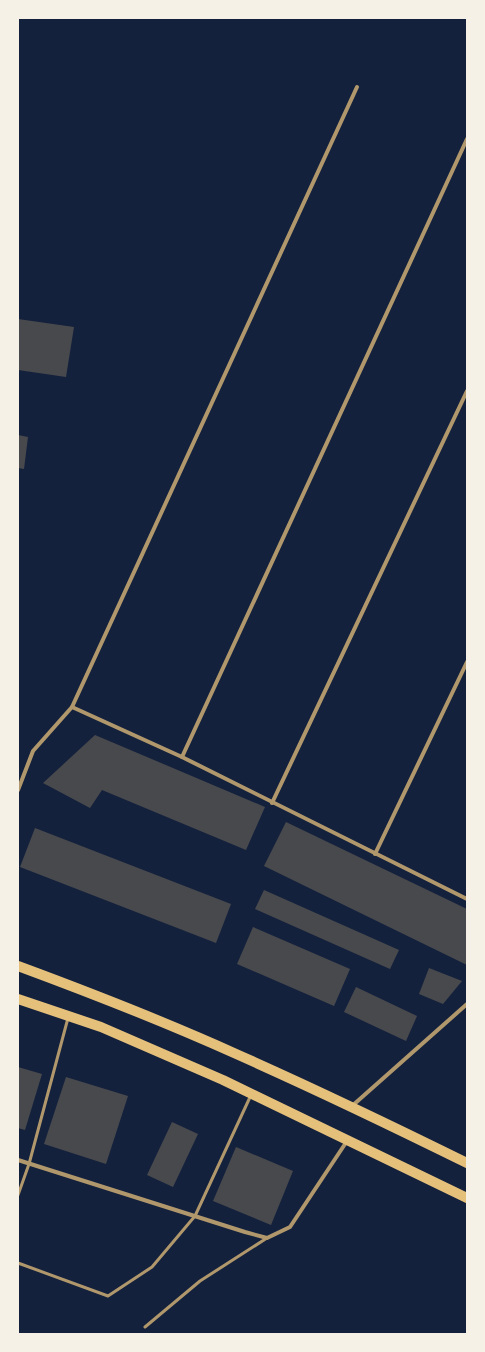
<svg xmlns="http://www.w3.org/2000/svg" width="485" height="1352" font-family="Figtree,sans-serif">
<style>
.building{fill:#48494c}
.lines{fill:none;stroke-linecap:round;stroke-linejoin:round}
.service{stroke:#b1986c;stroke-width:3}
.minor{stroke:#b1986c;stroke-width:4}
.primary{stroke:#e5c07b;stroke-width:10}
</style>
<rect width="100%" height="100%" fill="#14213d"/>
<!-- building -->
<g class="building">
<path d="M 18,319 L 74,327 L 66,377 L 18,370 Z"/>
<path d="M 18,435 L 28,437 L 24,469 L 18,468 Z"/>
<path d="M 95,735 L 265,807 L 246,850 L 102,790 L 90,808 L 43,783 Z"/>
<path d="M 286,822 L 467,909 L 467,965 L 264,866 Z"/>
<path d="M 35,828 L 231,904 L 216,943 L 20,867 Z"/>
<path d="M 264,890 L 399,950 L 390,969 L 255,909 Z"/>
<path d="M 253,927 L 350,969 L 334,1006 L 237,964 Z"/>
<path d="M 429,968 L 462,981 L 443,1004 L 419,994 Z"/>
<path d="M 356,987 L 417,1016 L 406,1041 L 344,1012 Z"/>
<path d="M 18,1067 L 42,1074 L 25,1130 L 18,1128 Z"/>
<path d="M 66,1077 L 128,1096 L 106,1164 L 44,1144 Z"/>
<path d="M 172,1122 L 198,1134 L 173,1187 L 147,1175 Z"/>
<path d="M 236,1147 L 293,1171 L 271,1225 L 213,1201 Z"/>
</g>
<g class="lines">
<!-- service -->
<g class="service">
<path d="M 18,1195 L 29,1164 L 68,1018"/>
<path d="M 18,1263 L 108,1296 L 152,1267 L 195,1216 L 251,1095"/>
<path d="M 145,1327 L 200,1281 L 267,1238"/>
</g>
<!-- minor -->
<g class="minor">
<path d="M 72,707 L 357,87"/>
<path d="M 182,757 L 467,139"/>
<path d="M 18,790 L 33,751 L 72,707 L 182,757 L 467,899"/>
<path d="M 272,803 L 467,391"/>
<path d="M 375,854 L 467,662"/>
<path d="M 352,1106 L 467,1004"/>
<path d="M 18,1160 L 245,1232 L 267,1238 L 290,1227 L 347,1141"/>
</g>
<!-- primary -->
<g class="primary">
<path d="M 18,966 C 91,993 163,1021 234,1053 C 313,1088 390,1125 467,1163"/>
<path d="M 18,999 L 101,1027 L 223,1080 L 467,1198"/>
</g>
</g>
<!-- border -->
<rect width="485" height="1352" fill="none" stroke="#f6f1e7" stroke-width="38"/>
</svg>
